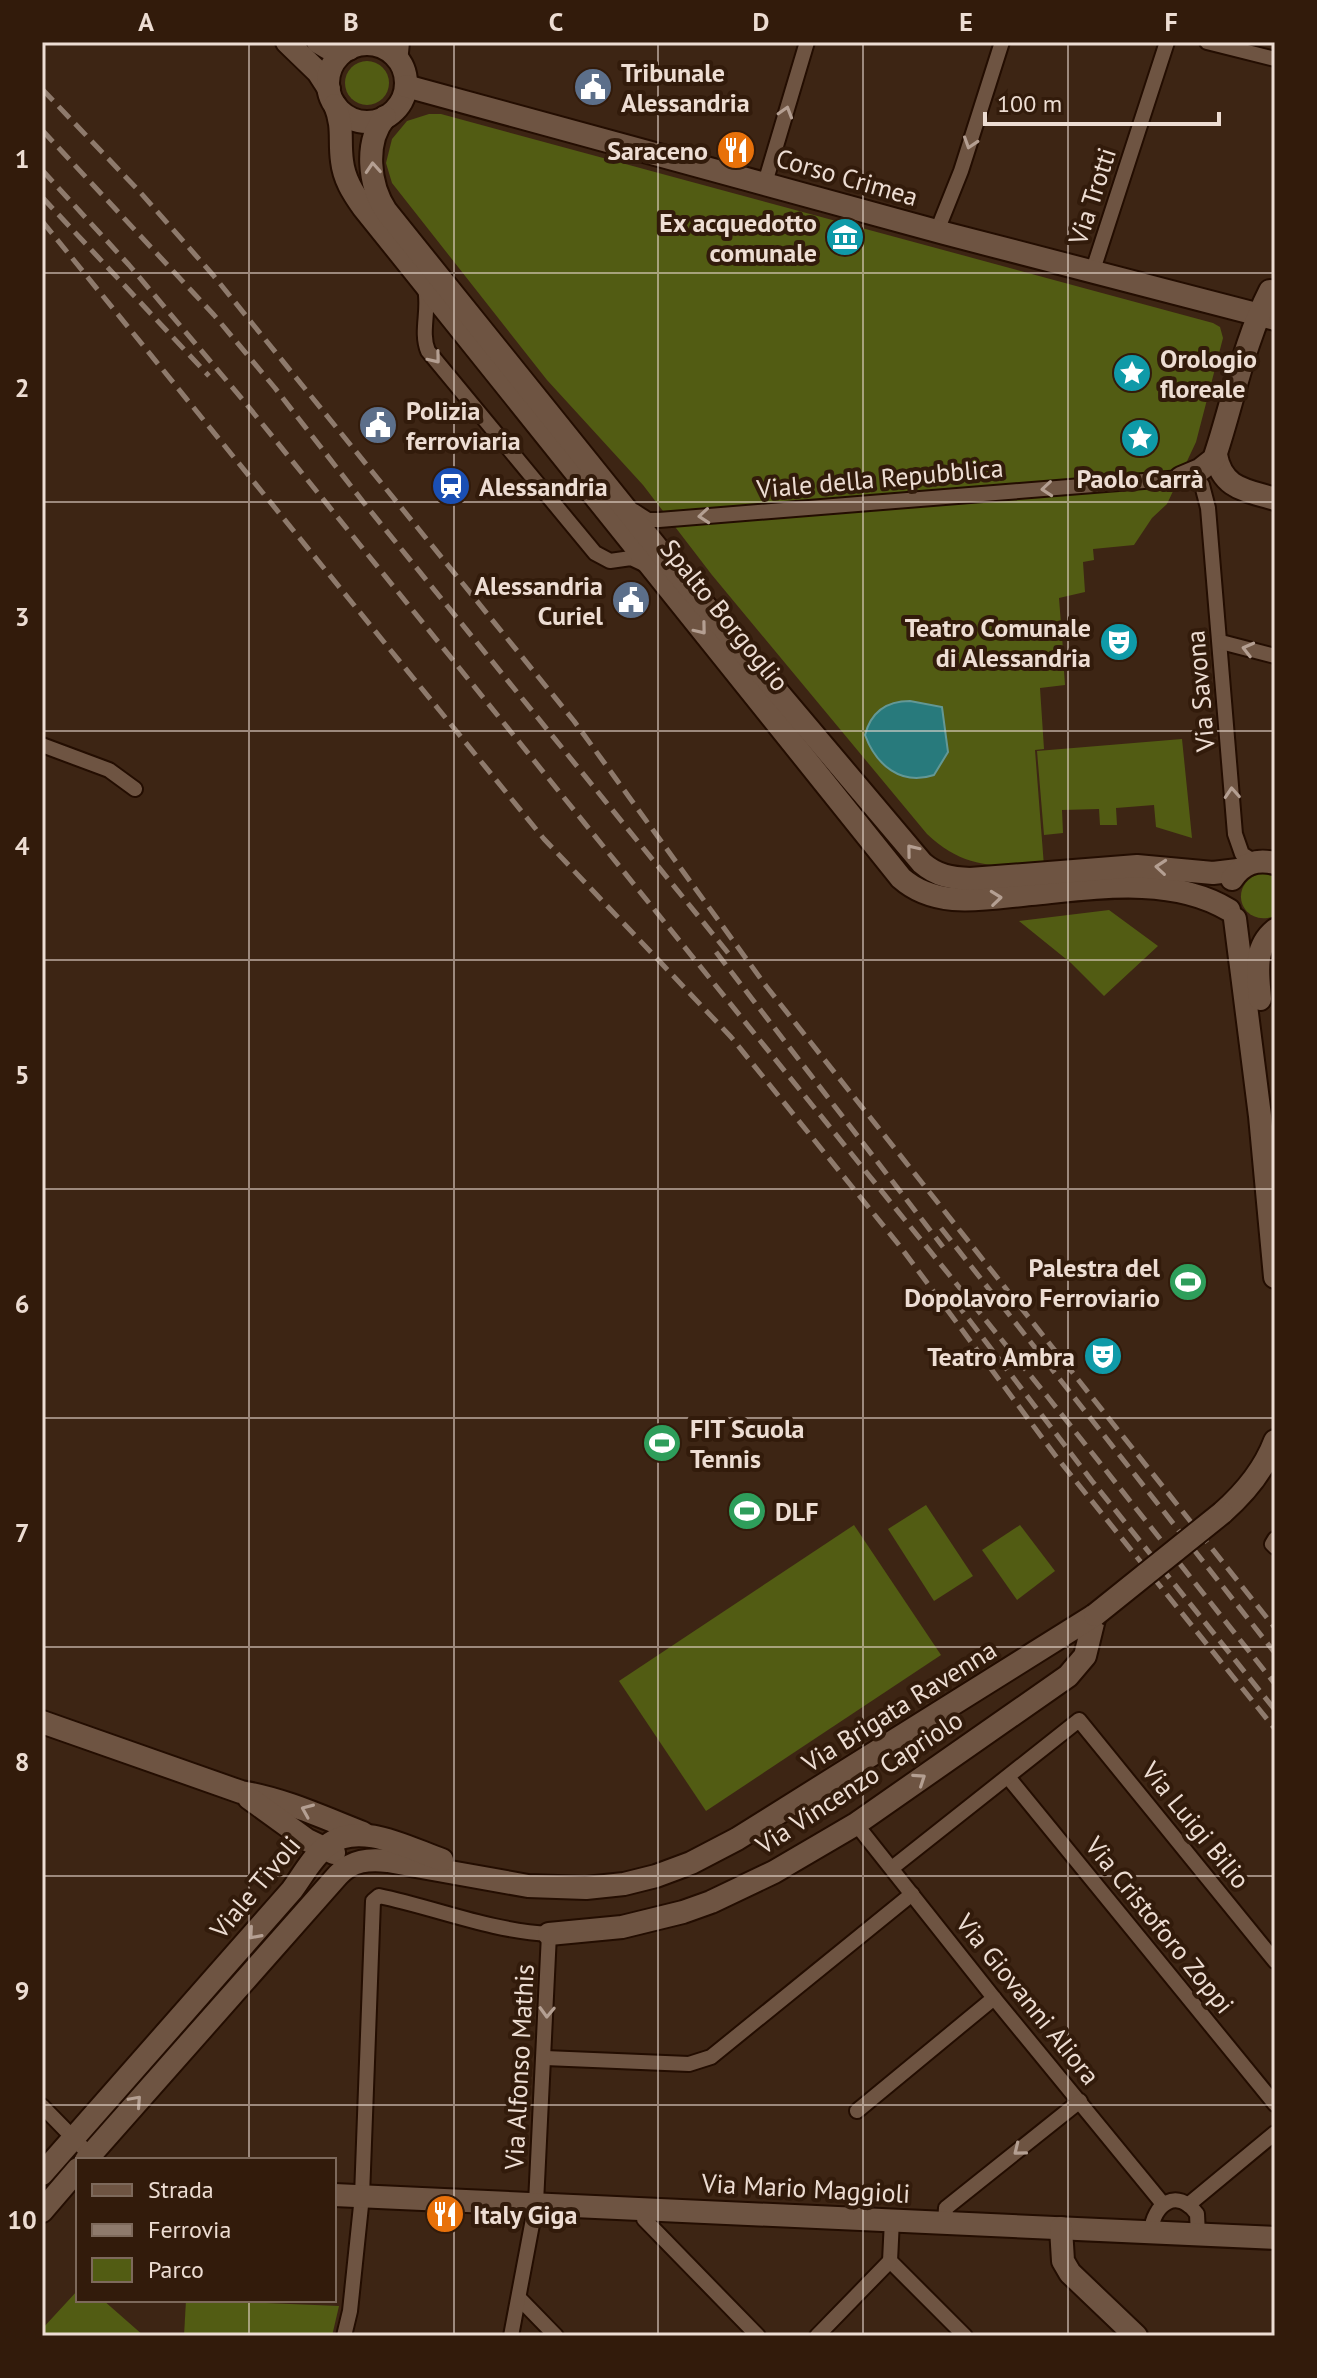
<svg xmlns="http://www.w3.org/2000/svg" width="1317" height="2378" font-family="'PT Sans',sans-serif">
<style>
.green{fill:#525c13}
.water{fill:#287a7c;stroke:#639896;stroke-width:2}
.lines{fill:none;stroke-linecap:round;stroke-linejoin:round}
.street-casing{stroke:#230d01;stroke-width:18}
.secondary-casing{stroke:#230d01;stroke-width:26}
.street{stroke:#6e5442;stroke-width:14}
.secondary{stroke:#6e5442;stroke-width:22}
.rail{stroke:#8e7a6c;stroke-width:5;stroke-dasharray:16 8;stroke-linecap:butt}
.secondary-bridge-casing{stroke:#230d01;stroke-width:26;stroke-linecap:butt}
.secondary-bridge{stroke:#6e5442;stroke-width:22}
.oneway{stroke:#b49f92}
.grid{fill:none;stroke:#edddd3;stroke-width:2;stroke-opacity:0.55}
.labels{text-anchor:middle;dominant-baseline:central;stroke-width:8;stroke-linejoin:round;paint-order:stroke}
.poi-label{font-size:26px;font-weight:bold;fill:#edddd3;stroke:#321b0b;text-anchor:start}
.street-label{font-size:26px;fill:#edddd3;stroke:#321b0b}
.neatline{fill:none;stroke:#edddd3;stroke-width:3}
.grid-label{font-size:26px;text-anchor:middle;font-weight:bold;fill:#edddd3}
</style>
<rect width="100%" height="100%" fill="#3d2514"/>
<!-- green -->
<g class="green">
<circle cx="367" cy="83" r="22"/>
<path d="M 429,114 L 441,114 L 1213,323 L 1220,327 L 1223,338 L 1196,442 L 1167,504 L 1152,518 L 1134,545 L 1093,549 L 1094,560 L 1083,562 L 1085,592 L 1059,598 L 1063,650 L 1076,652 L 1076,656 L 1063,657 L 1065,685 L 1040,688 L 1044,749 L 1035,750 L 1044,866 C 997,867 964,869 927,834 L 712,575 L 643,485 L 547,380 L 392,183 L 386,163 L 392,139 L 407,121 Z"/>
<path d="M 1182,739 L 1192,838 L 1156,827 L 1154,805 L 1116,808 L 1117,825 L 1100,825 L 1099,809 L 1062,810 L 1063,833 L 1044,835 L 1037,751 Z"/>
<path d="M 1262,873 L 1275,877 L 1275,916 C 1240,929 1226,882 1262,873 Z"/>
<path d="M 1109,910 L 1158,946 L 1104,996 L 1071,963 L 1019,921 Z"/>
<path d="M 926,1505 L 973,1576 L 934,1601 L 888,1529 Z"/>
<path d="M 854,1525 L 941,1655 L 706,1811 L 619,1681 Z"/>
<path d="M 1020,1525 L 1055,1571 L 1017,1600 L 982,1550 Z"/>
<path d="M 78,2290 L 78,2300 L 103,2300 L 144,2336 L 42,2336 L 42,2329 Z"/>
<path d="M 186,2300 L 196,2300 L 339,2306 L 332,2336 L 184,2336 Z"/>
</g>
<!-- water -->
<path class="water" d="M 910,701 L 942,707 L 948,752 L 934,775 C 901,786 876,765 865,735 C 871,712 887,701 910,701 Z"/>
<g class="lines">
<defs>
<g id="street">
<path d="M 1207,42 L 1275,59"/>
<path d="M 365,45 L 368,42"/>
<path d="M 400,63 L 402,42"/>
<path d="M 765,183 L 807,42"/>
<path d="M 937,231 L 961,171 L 1002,42"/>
<path d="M 1092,273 L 1167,42"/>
<path d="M 425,289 C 430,309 420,332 428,351 L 595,553 L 610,561 L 631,558 L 648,566"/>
<path d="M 634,511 L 648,520 L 659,520 L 1181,478 L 1197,479 L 1202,485 L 1208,508 L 1235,834 L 1242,854 L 1255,862"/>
<path d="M 1221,642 L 1275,656"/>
<path d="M 42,745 L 109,770 L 135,789"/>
<path d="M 1275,1539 L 1272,1544 L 1275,1547"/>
<path d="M 1008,1777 L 1275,2104"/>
<path d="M 856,1824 L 994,1998 L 1163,2204"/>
<path d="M 892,1868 L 1079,1720 L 1275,1961"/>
<path d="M 545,2058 L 689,2064 L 711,2057 L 912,1894"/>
<path d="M 42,2106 L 90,2155"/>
<path d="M 857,2111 L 994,1998"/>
<path d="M 1188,2205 L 1275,2133"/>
<path d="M 645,2208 L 644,2219 L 758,2336"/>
<path d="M 892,2220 L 890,2261 L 965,2336"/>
<path d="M 945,2222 L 946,2208 L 1080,2101"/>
<path d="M 1151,2232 C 1153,2204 1177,2187 1197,2214 L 1198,2235"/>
<path d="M 519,2298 L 556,2336"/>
<path d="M 344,2336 L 350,2311 L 362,2196 L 373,1901 L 379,1896 C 436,1908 491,1931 549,1934 L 536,2203 L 511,2336"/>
<path d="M 817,2336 L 890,2261"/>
</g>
<g id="secondary">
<path d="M 287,42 L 318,72 L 329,89"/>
<path d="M 318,42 L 328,48 L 349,49"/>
<circle cx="367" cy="83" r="39"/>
<path d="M 406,86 L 944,233 L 1275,319"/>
<path d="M 335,105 C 344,128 339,139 342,161 C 344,179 353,193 363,207 L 901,878 C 937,910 987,898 1031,894 C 1093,888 1172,875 1229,910"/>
<path d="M 385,117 C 364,142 369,185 386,211 L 678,574 L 922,863 C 937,876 951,878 970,879 L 1137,866 L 1213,873 L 1238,870"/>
<path d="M 1216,455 C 1222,489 1246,490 1275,499"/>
<path d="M 1181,478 L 1200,470 L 1214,459 C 1233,403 1243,344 1270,291"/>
<path d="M 1232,879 C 1243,863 1256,859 1275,863"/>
<path d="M 1235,919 L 1260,1116 L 1275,1277"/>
<path d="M 1260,999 C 1258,973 1253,948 1275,930"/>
<path d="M 1222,1513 C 1246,1492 1264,1470 1275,1441"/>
<path d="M 42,1722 L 241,1792 C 284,1799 322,1817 363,1833"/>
<path d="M 249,1798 L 307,1840 L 334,1853"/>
<path d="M 549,1934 L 622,1927 L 683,1912 L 711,1902 L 774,1872 L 856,1824 L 1068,1676 L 1085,1656 L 1095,1615"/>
<path d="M 86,2160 L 338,1875 C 352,1860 369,1859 388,1861 L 528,1886 L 586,1888 L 624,1884 L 656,1876 L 691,1863 L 737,1839 L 1095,1615"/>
<path d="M 42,2174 L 292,1890 C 303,1875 313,1856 328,1845 C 359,1820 410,1849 442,1860"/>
<path d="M 334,2195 L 1275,2238"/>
<path d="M 42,2211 L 78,2169"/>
<path d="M 1061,2228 L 1063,2261 L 1070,2273 L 1136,2336"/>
</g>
</defs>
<!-- street casing -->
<use href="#street" class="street-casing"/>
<!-- secondary casing -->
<use href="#secondary" class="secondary-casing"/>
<!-- street -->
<use href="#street" class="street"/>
<!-- secondary -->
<use href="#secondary" class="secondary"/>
<!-- rail -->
<g class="rail">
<path d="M 42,89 L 139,191 L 213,275 L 574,721 L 766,986 L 1275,1628"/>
<path d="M 42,130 L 214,315 L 275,388 L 364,503 L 733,959"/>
<path d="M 42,170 L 129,265 L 243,400 L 1047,1396 L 1275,1684"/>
<path d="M 42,197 L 209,376"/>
<path d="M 42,221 L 544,839 L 731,1037 L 899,1245 L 1058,1459 L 1275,1729"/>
<path d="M 716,952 L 943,1247"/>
<path d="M 941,1228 L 1275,1653"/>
<path d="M 954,1300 L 1092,1481 L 1275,1710"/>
</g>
<defs>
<path id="secondary-bridge" d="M 1095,1615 L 1222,1513"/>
</defs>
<!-- secondary-bridge casing -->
<use href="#secondary-bridge" class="secondary-bridge-casing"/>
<!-- secondary-bridge -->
<use href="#secondary-bridge" class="secondary-bridge"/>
</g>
<!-- one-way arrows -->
<defs><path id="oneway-chevron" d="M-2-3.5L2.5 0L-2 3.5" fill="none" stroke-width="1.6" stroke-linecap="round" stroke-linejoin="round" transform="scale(2)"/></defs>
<g class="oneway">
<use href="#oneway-chevron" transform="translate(786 112) rotate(-73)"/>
<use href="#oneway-chevron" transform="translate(970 143) rotate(108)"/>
<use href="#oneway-chevron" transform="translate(373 168) rotate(-94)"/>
<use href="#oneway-chevron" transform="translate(435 358) rotate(51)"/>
<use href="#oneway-chevron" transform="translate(1047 489) rotate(175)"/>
<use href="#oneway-chevron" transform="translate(704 516) rotate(175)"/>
<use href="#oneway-chevron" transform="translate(701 629) rotate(51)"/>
<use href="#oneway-chevron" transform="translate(1248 649) rotate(-166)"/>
<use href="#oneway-chevron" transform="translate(1232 793) rotate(-94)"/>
<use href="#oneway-chevron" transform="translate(912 850) rotate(-129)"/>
<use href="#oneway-chevron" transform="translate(1161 867) rotate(-175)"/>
<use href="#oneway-chevron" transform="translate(996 898) rotate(-6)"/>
<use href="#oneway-chevron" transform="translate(920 1779) rotate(-34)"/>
<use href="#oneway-chevron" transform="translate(307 1810) rotate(-157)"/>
<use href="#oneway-chevron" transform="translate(254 1934) rotate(131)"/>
<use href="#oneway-chevron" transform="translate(547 2012) rotate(92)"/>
<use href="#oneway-chevron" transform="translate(136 2101) rotate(-48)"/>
<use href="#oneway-chevron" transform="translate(1019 2150) rotate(141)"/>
</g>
<!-- grid -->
<path class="grid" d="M 249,42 L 249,2160M 454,42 L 454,2336M 658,42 L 658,2336M 863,42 L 863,2336M 1068,42 L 1068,2336M 42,273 L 1275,273M 42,502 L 1275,502M 42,731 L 1275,731M 42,960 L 1275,960M 42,1189 L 1275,1189M 42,1418 L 1275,1418M 42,1647 L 1275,1647M 42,1876 L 1275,1876M 42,2105 L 1275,2105M 249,2300 L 249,2336"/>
<!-- icons -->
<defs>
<symbol id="civic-disc" viewBox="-11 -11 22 22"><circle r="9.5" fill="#5c6f8a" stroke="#321b0b"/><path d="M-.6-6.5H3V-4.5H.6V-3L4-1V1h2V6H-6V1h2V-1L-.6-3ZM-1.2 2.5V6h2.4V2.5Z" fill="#fff"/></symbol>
<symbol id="restaurant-disc" viewBox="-11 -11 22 22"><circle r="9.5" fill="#e8710a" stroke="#321b0b"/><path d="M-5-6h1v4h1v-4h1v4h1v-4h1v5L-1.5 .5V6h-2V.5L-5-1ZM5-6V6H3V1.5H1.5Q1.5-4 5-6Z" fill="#fff"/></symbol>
<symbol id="museum-disc" viewBox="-11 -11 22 22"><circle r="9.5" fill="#0f9aa8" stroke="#321b0b"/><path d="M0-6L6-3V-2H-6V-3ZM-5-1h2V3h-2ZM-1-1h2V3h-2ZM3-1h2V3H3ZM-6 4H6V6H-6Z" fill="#fff"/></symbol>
<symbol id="sight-disc" viewBox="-11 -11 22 22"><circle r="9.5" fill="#0f9aa8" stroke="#321b0b"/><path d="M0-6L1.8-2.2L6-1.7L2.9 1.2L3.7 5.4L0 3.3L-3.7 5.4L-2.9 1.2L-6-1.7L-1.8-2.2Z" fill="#fff"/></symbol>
<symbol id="station-disc" viewBox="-11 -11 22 22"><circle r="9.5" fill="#1a4fb4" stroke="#321b0b"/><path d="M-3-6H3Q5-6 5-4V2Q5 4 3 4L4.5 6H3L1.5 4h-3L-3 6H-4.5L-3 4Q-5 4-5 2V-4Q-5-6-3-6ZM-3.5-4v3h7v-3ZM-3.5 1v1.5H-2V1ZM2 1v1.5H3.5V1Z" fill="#fff"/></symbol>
<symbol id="theatre-disc" viewBox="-11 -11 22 22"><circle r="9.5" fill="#0f9aa8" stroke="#321b0b"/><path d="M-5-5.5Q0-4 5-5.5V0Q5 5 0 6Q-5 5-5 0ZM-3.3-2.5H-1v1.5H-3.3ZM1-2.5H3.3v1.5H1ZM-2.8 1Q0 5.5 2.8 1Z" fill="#fff"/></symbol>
<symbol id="stadium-disc" viewBox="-11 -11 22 22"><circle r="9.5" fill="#2e9e5b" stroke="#321b0b"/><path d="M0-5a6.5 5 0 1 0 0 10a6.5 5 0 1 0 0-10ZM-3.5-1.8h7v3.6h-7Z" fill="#fff"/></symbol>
</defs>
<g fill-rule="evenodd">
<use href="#civic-disc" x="571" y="65" width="44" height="44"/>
<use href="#restaurant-disc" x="714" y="128" width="44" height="44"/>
<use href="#museum-disc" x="823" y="215" width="44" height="44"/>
<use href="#sight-disc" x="1110" y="351" width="44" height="44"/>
<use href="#civic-disc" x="356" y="403" width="44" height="44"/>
<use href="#sight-disc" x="1118" y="416" width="44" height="44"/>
<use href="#station-disc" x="429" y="464" width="44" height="44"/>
<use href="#civic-disc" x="609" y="578" width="44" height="44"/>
<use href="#theatre-disc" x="1097" y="620" width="44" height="44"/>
<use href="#stadium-disc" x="1166" y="1260" width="44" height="44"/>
<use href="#theatre-disc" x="1081" y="1334" width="44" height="44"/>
<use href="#stadium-disc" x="640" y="1421" width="44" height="44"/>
<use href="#stadium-disc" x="725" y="1489" width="44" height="44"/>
<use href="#restaurant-disc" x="423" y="2192" width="44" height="44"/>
</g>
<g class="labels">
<!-- poi labels -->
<g class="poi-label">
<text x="621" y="72">Tribunale<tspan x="621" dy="30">Alessandria</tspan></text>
<text x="708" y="150" text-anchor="end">Saraceno</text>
<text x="817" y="222" text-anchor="end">Ex acquedotto<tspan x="817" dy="30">comunale</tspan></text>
<text x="1160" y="358">Orologio<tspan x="1160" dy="30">floreale</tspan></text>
<text x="406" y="410">Polizia<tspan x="406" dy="30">ferroviaria</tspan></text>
<text x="1140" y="478" text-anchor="middle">Paolo Carrà</text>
<text x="479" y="486">Alessandria</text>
<text x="603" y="585" text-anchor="end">Alessandria<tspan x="603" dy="30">Curiel</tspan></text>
<text x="1091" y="627" text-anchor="end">Teatro Comunale<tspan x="1091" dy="30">di Alessandria</tspan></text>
<text x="1160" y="1267" text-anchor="end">Palestra del<tspan x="1160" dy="30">Dopolavoro Ferroviario</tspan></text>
<text x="1075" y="1356" text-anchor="end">Teatro Ambra</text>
<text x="690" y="1428">FIT Scuola<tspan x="690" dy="30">Tennis</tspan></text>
<text x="775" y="1511">DLF</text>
<text x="473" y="2214">Italy Giga</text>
</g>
<!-- street labels -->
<g class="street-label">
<text transform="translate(847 177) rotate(16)">Corso Crimea</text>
<text transform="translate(1092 196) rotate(-72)">Via Trotti</text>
<text transform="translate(880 478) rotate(-5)">Viale della Repubblica</text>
<text transform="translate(725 615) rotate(51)">Spalto Borgoglio</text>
<text transform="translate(1200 691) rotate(-95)">Via Savona</text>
<text transform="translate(899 1706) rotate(-32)">Via Brigata Ravenna</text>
<text transform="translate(859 1782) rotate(-33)">Via Vincenzo Capriolo</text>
<text transform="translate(1196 1825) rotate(51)">Via Luigi Bilio</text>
<text transform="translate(255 1887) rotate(-50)">Viale Tivoli</text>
<text transform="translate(1160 1925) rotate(51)">Via Cristoforo Zoppi</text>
<text transform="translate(1028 1999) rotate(51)">Via Giovanni Aliora</text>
<text transform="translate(519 2067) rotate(-87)">Via Alfonso Mathis</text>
<text transform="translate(806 2188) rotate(3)">Via Mario Maggioli</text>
</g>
</g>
<!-- border -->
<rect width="1317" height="2378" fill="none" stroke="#321b0b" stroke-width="88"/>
<!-- legend -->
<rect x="76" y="2158" width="260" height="144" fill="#321b0b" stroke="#7d695b" stroke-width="2"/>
<rect x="92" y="2184" width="40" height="12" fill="#6e5442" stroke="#7d695b" stroke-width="2"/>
<text x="148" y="2198" font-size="24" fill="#edddd3">Strada</text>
<rect x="92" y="2224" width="40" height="12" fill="#8e7a6c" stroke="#7d695b" stroke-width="2"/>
<text x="148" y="2238" font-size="24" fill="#edddd3">Ferrovia</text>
<rect x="92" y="2258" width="40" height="24" fill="#525c13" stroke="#7d695b" stroke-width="2"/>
<text x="148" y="2278" font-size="24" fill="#edddd3">Parco</text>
<!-- scale -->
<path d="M985 112v12h234v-12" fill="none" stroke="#edddd3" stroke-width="4"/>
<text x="997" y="112" font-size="24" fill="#edddd3" stroke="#321b0b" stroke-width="6" paint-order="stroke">100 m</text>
<rect x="44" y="44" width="1229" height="2290" class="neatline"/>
<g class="grid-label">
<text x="146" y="31">A</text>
<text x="351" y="31">B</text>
<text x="556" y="31">C</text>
<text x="761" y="31">D</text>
<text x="966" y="31">E</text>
<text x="1171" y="31">F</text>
<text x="22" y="168">1</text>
<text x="22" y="397">2</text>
<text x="22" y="626">3</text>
<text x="22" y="855">4</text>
<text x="22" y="1084">5</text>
<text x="22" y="1313">6</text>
<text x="22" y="1542">7</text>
<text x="22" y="1771">8</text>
<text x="22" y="2000">9</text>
<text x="22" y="2229">10</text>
</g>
</svg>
